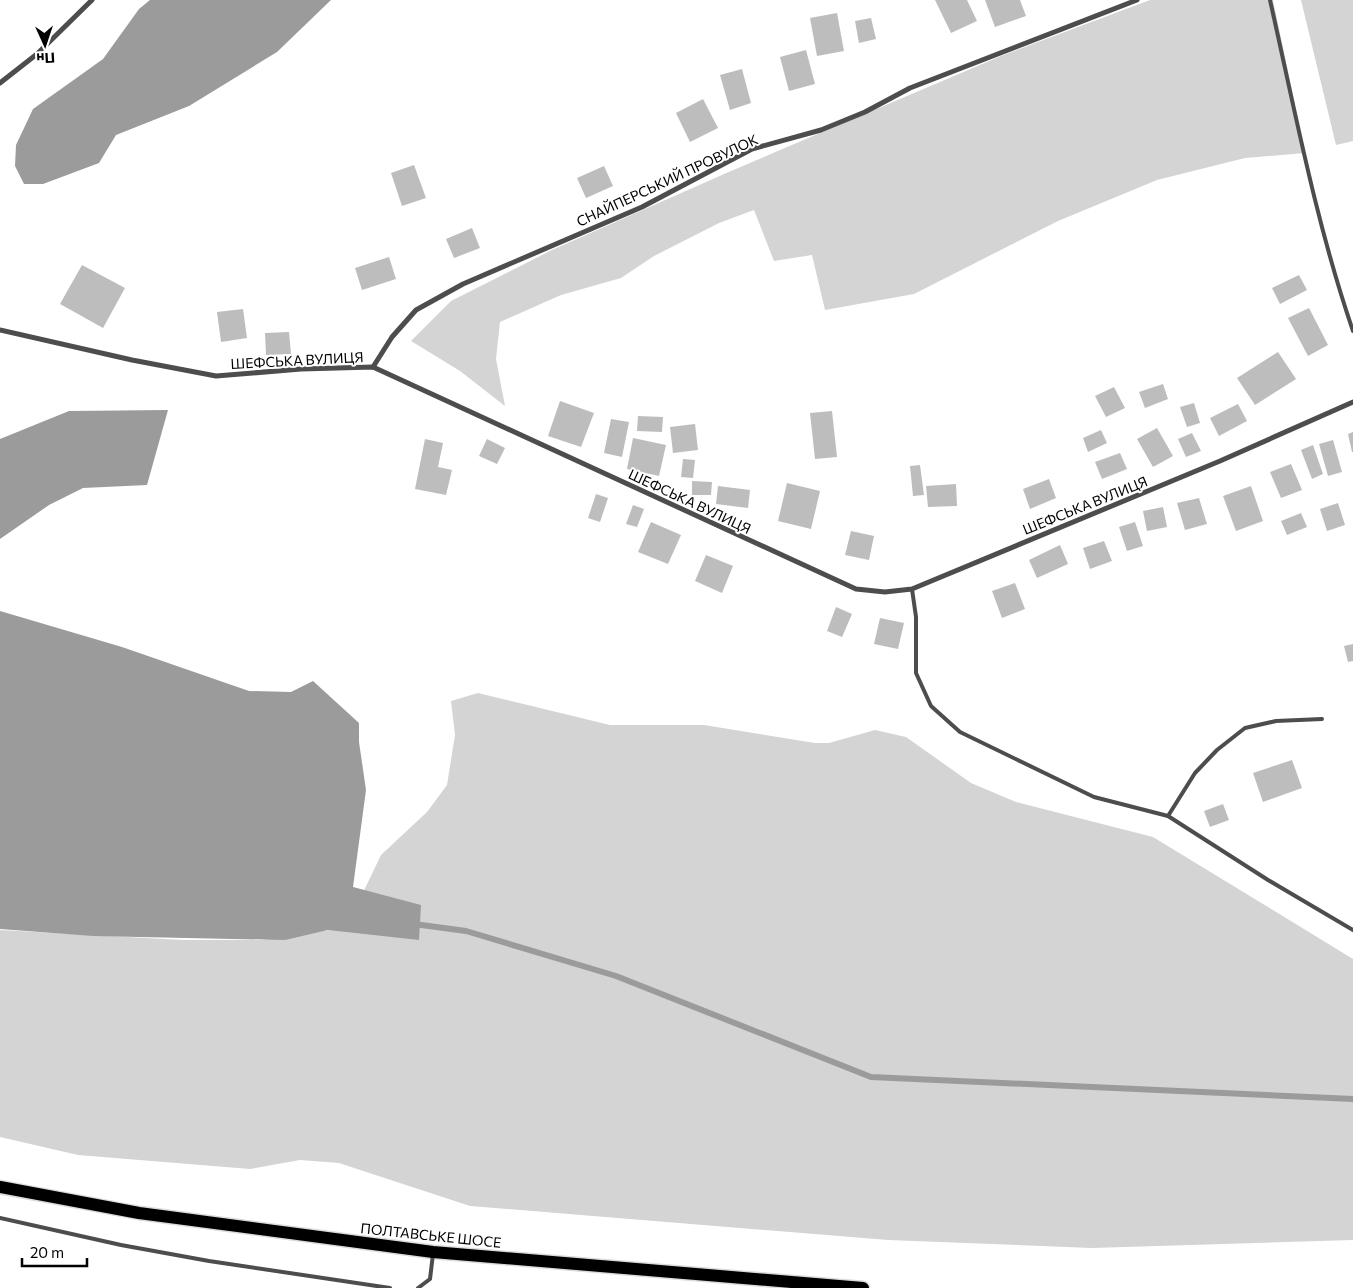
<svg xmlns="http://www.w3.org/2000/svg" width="1353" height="1288" font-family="Commissioner,sans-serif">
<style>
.green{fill:#d4d4d4}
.water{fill:#9b9b9b}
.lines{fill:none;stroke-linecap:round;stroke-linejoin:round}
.stream{stroke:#9b9b9b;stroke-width:6}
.building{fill:#bdbdbd}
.primary-casing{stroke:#dbdbdb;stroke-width:15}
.lane{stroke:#4d4d4d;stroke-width:4}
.street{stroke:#4d4d4d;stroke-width:5}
.primary{stroke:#000;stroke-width:12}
.labels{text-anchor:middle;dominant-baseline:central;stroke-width:4;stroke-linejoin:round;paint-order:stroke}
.street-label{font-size:14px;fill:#000;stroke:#fff}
</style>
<rect width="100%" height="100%" fill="#fff"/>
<!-- green -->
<g class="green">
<path d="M 1150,0 L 1273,0 L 1305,153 L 1245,158 L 1157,180 L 1058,221 L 914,294 L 825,310 L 812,255 L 774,261 L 754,210 L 719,223 L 654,256 L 621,278 L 561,295 L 500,322 L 496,359 L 505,406 L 460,371 L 411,341 L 451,301 L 552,250 L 731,171 L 1001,56 Z"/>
<path d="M 1301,0 L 1353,0 L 1353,141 L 1336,145 Z"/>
<path d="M 478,693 L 610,725 L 704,725 L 815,743 L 829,743 L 875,730 L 906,737 L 971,783 L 1016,802 L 1153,837 L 1353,959 L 1353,1240 L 1092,1248 L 888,1240 L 470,1206 L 339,1163 L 300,1160 L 250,1169 L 78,1155 L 0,1137 L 0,930 L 183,940 L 262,940 L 337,929 L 358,903 L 381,855 L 427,812 L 447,785 L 455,735 L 451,701 Z"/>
</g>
<!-- water -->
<g class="water">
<path d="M 150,0 L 331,0 L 277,52 L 189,106 L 116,135 L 99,163 L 43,184 L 24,184 L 15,166 L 16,145 L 33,109 L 103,59 L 139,9 Z"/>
<path d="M 168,410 L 147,485 L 83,488 L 49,505 L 0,539 L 0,439 L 69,411 Z"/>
<path d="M 0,611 L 122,647 L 249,691 L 291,692 L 313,681 L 359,723 L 359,742 L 366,790 L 353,887 L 421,905 L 419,940 L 328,930 L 285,940 L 93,936 L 0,929 Z"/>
</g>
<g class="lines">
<!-- stream -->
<path class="stream" d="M 414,924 L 466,931 L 616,976 L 871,1077 L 1353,1099"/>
</g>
<!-- building -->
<g class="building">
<path d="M 935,0 L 967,0 L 977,21 L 951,33 Z"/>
<path d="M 985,0 L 1020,0 L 1026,16 L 995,27 Z"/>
<path d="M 837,13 L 844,51 L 817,56 L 810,18 Z"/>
<path d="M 871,18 L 876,39 L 859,43 L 855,21 Z"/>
<path d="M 806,50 L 815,84 L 789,91 L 780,57 Z"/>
<path d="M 742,69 L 751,103 L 730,110 L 720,75 Z"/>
<path d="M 703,99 L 718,128 L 690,142 L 676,113 Z"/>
<path d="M 414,165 L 426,198 L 402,206 L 391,173 Z"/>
<path d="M 604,166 L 613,186 L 586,198 L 577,178 Z"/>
<path d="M 472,228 L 480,248 L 454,258 L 446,239 Z"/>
<path d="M 389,257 L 396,279 L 362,290 L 355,268 Z"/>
<path d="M 82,265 L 125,288 L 103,328 L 60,304 Z"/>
<path d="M 1299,275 L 1307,290 L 1280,304 L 1272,288 Z"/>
<path d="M 1309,308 L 1328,345 L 1308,356 L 1288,318 Z"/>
<path d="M 243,309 L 247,338 L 221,342 L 217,312 Z"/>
<path d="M 289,332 L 291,354 L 266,355 L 265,333 Z"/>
<path d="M 1278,352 L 1296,379 L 1255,405 L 1237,378 Z"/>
<path d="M 1163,384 L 1168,399 L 1145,408 L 1139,392 Z"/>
<path d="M 1114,387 L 1125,408 L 1106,417 L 1095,396 Z"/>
<path d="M 560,401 L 594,413 L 581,447 L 548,436 Z"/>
<path d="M 1194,403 L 1200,423 L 1187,427 L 1180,407 Z"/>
<path d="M 1238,404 L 1247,421 L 1219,436 L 1210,418 Z"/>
<path d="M 832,411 L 837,457 L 815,459 L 810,413 Z"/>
<path d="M 638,416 L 663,417 L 662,432 L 637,431 Z"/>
<path d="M 611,419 L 629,422 L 622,457 L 604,453 Z"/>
<path d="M 695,424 L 698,450 L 673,453 L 670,427 Z"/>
<path d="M 1157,428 L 1173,456 L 1153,467 L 1137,439 Z"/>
<path d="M 1101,430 L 1107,443 L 1088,452 L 1083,438 Z"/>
<path d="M 1353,432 L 1353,452 L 1352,452 L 1348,434 Z"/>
<path d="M 1192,433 L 1201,451 L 1186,457 L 1178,439 Z"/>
<path d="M 633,438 L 666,445 L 659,476 L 627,469 Z"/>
<path d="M 425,439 L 443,443 L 438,467 L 452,470 L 446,495 L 415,489 Z"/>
<path d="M 487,439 L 505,448 L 497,464 L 479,456 Z"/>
<path d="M 1333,440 L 1342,472 L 1328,476 L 1319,444 Z"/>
<path d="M 1313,445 L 1323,474 L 1312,479 L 1301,450 Z"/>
<path d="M 1120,453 L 1127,469 L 1102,479 L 1095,462 Z"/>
<path d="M 683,459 L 695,460 L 693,478 L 681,477 Z"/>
<path d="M 1291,464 L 1302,490 L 1281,498 L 1270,472 Z"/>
<path d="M 920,465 L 924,495 L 913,496 L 910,466 Z"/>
<path d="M 1049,479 L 1056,498 L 1030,509 L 1023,489 Z"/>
<path d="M 692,481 L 712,482 L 711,495 L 692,495 Z"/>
<path d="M 787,483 L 820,491 L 811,529 L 778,521 Z"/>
<path d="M 956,484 L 957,506 L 928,507 L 926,486 Z"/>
<path d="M 718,486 L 750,490 L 748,508 L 716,504 Z"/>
<path d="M 1251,486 L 1263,521 L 1236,531 L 1223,496 Z"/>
<path d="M 596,494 L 608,498 L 600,522 L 588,518 Z"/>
<path d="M 1199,498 L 1207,524 L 1185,530 L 1177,503 Z"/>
<path d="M 1338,503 L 1345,525 L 1327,531 L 1320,509 Z"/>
<path d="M 633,505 L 644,509 L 637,527 L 626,524 Z"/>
<path d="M 1163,507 L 1167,527 L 1147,531 L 1143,511 Z"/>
<path d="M 1301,513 L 1307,527 L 1287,535 L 1281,521 Z"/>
<path d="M 651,522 L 681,535 L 668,564 L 638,552 Z"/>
<path d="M 1135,522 L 1143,546 L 1127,551 L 1119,527 Z"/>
<path d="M 851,531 L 874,536 L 869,560 L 845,555 Z"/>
<path d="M 1104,541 L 1112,561 L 1090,569 L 1083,548 Z"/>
<path d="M 1060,545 L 1068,564 L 1037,578 L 1029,560 Z"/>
<path d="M 706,555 L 733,566 L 722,593 L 695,581 Z"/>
<path d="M 1015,583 L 1025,609 L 1002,618 L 992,591 Z"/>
<path d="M 836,607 L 852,614 L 842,637 L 827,631 Z"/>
<path d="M 880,618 L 904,623 L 898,649 L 874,644 Z"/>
<path d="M 1353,644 L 1353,661 L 1348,662 L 1344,646 Z"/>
<path d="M 1292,760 L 1302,788 L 1263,802 L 1253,773 Z"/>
<path d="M 1223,804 L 1229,820 L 1210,827 L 1204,811 Z"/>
</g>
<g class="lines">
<defs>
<path id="primary" d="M 0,1187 L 139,1213 L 433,1252 L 863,1288"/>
</defs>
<!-- primary casing -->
<use href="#primary" class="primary-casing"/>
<!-- lane -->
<g class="lane">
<path d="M 1270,0 C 1295,111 1316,223 1353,331"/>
<path d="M 912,589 L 916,617 L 916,673 L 931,706 L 960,732 L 1094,797 L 1168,816 L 1268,880 L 1353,930"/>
<path d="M 1168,816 L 1195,773 L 1217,750 L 1245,728 L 1276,721 L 1322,719"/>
<path d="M 0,1218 L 121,1245 L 209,1261 L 390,1288"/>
<path d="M 418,1288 L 430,1279 L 433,1254"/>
</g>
<!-- street -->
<g class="street">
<path d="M 0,83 L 37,54 L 92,0"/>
<path d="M 0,330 L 132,360 L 216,376 L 301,369 L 373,367 L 856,589 L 885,592 L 912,589 L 1220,461 L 1353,402"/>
<path d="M 373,367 L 392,337 L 416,310 L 463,284 L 642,207 L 752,149 L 821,130 L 865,112 L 910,88 L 1137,0"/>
</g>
<!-- primary -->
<use href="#primary" class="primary"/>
</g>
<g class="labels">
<!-- street labels -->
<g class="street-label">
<text transform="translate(667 180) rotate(-25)">СНАЙПЕРСЬКИЙ ПРОВУЛОК</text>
<text transform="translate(297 360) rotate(-3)">ШЕФСЬКА ВУЛИЦЯ</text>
<text transform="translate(690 501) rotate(25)">ШЕФСЬКА ВУЛИЦЯ</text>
<text transform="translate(1085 505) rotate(-22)">ШЕФСЬКА ВУЛИЦЯ</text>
<text transform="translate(431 1235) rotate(6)">ПОЛТАВСЬКЕ ШОСЕ</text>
</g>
</g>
<!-- north arrow -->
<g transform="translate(45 45) rotate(177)" stroke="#ffffff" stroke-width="4" paint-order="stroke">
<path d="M0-4L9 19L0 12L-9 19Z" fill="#000000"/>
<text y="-8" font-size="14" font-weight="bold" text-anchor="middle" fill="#000000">Пн</text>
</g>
<!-- scale -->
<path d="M22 1258v8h65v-8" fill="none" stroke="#000000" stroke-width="2.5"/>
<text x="30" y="1258" font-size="15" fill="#000000" stroke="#ffffff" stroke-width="4" paint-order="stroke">20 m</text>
</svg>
